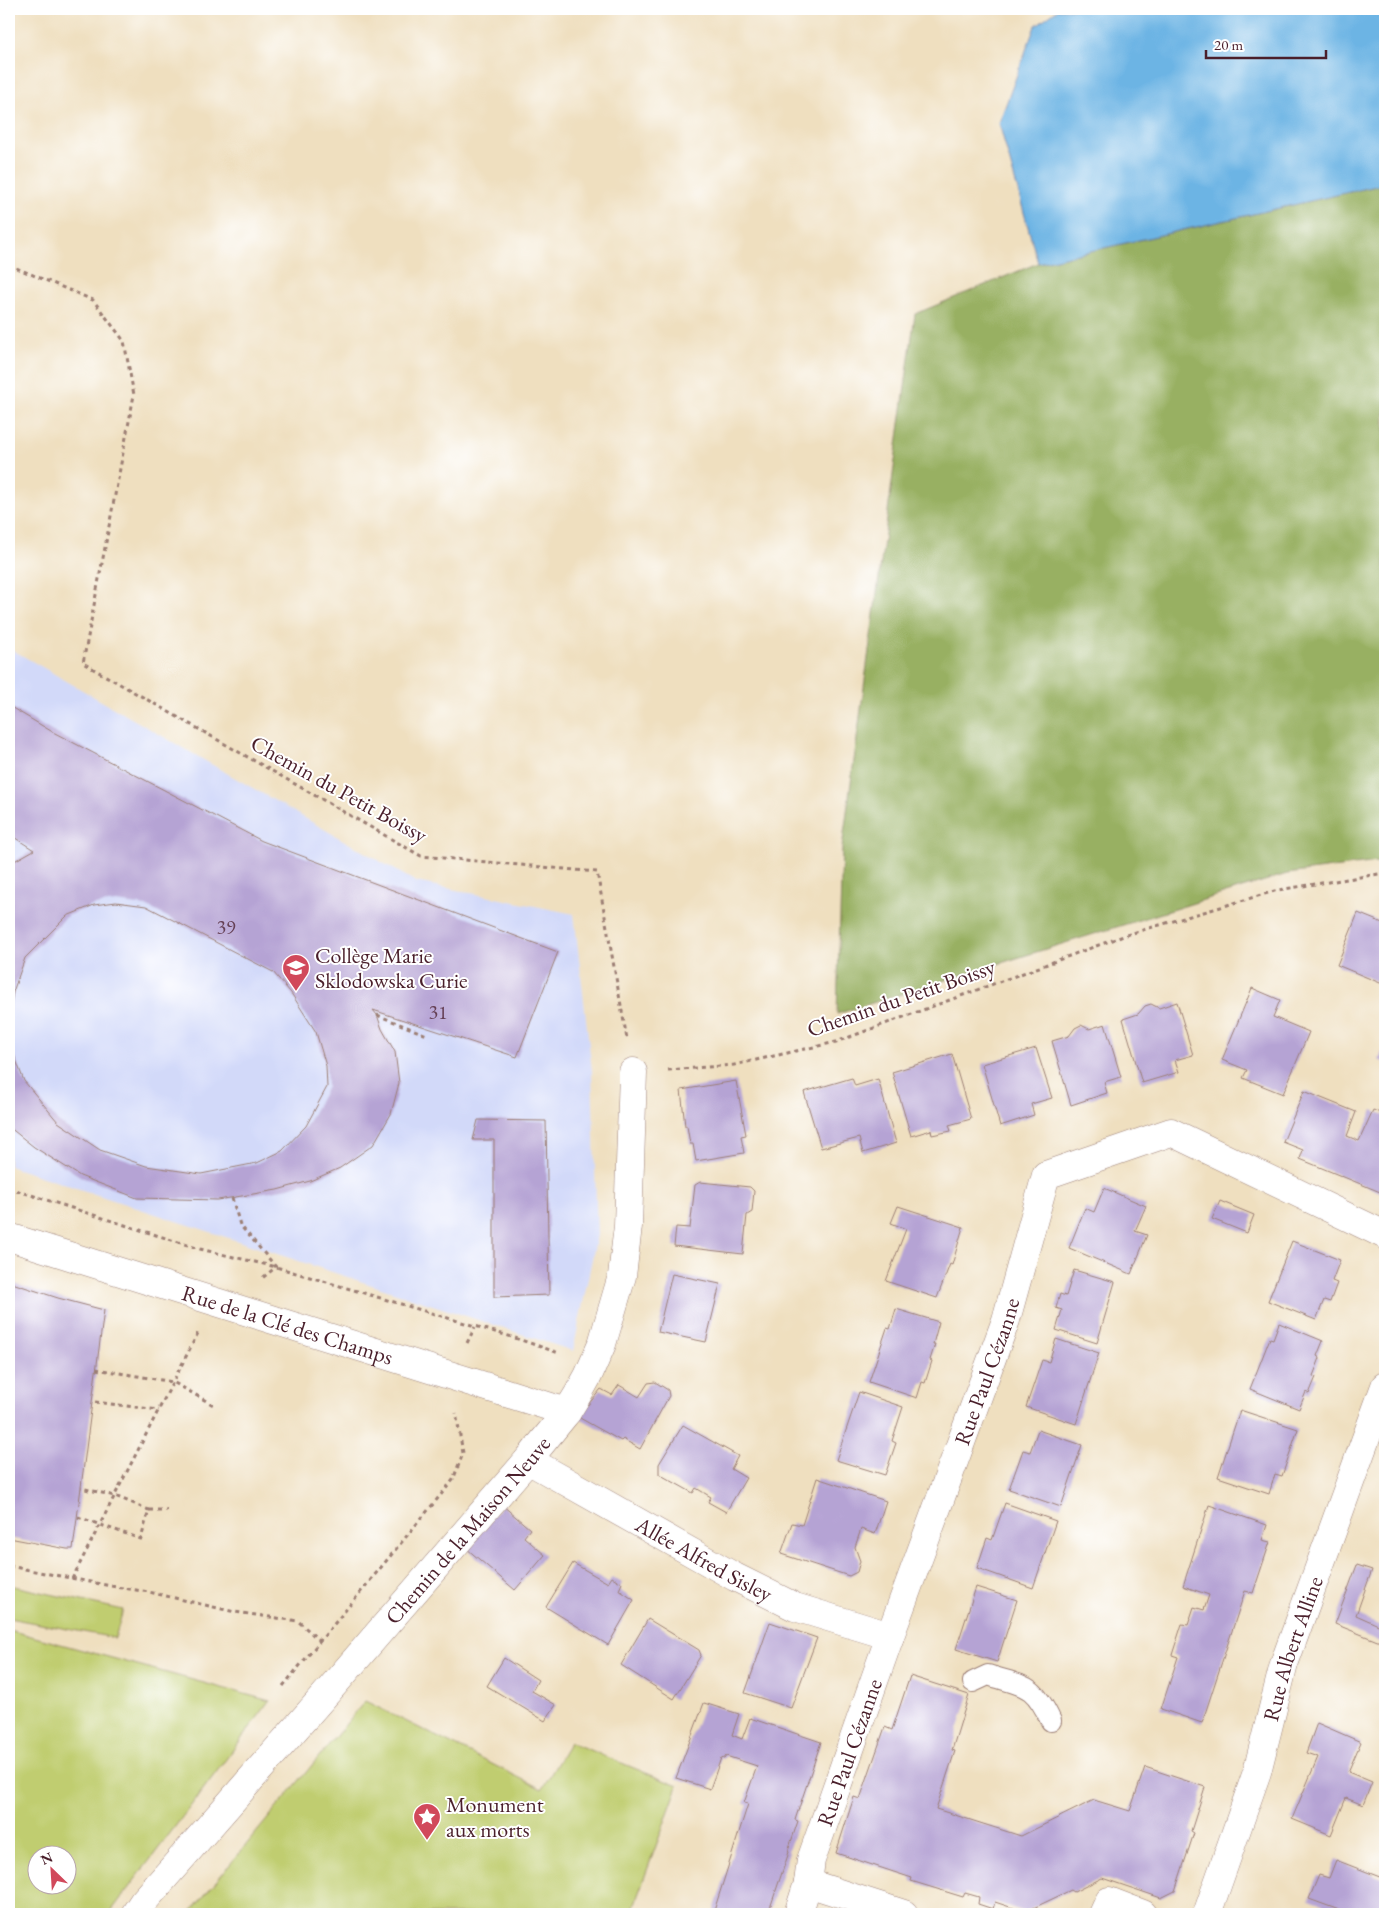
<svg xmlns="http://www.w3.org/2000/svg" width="1394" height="1923" font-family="'EB Garamond',serif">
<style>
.built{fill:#d2d9f9}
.green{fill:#c0cd6f;stroke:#85764d;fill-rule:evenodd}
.forest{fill:#98b062;stroke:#716846}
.water{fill:#6cb4e4;stroke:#5b6a88}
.building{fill:#b5a3d4}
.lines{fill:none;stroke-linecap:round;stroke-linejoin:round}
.service-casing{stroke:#9c7f75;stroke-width:22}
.pedestrian-casing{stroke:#9c7f75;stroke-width:29}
.minor-casing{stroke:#9c7f75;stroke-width:29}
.path{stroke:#9c7f75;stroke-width:3;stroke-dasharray:4 4;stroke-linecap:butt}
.service{stroke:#fff;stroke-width:20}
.pedestrian{stroke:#fff;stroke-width:28}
.minor{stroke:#fff;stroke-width:28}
.labels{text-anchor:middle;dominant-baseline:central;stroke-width:4;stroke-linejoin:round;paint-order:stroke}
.number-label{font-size:20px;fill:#654055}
.street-label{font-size:22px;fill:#4a1f2b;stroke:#fff}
.poi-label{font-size:22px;fill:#4a1f2b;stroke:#fff;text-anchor:start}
</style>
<rect width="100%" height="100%" fill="#fff"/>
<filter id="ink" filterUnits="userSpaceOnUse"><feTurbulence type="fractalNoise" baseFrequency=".02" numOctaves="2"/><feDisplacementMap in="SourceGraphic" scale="10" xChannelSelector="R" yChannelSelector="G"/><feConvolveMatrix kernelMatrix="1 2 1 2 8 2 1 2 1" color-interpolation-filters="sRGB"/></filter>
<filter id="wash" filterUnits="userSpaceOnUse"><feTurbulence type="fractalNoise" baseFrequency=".0096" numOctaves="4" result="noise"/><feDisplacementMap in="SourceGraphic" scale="20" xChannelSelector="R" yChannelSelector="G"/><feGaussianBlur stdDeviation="1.12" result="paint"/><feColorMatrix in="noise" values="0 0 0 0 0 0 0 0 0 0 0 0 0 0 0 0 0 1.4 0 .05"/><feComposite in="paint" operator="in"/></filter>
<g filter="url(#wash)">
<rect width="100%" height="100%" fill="#efdfbf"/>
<!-- built -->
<path class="built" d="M 9,648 L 416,882 L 574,914 L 592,1071 L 597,1235 L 573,1351 L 9,1166 Z"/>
<!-- green -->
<g class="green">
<path d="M 9,1585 L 123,1610 L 115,1638 L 9,1618 Z"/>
<path d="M 9,1630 L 270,1701 L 109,1914 L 9,1914 ZM 38,1856 L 68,1856 L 68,1886 L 38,1886 Z"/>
<path d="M 365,1701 L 542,1789 L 570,1742 L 678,1786 L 631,1914 L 189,1914 Z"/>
</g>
<!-- forest -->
<path class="forest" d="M 1385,184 L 1385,861 L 1287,874 L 837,1014 L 842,848 L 915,314 L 1038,263 Z"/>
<!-- water -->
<path class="water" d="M 1058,9 L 1385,9 L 1385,184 L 1038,263 L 999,123 L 1035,26 Z"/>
<g id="blocks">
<!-- building -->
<g class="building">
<path d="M 9,706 L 51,731 L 262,841 L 558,952 L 517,1057 L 373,1010 L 377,1015 L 382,1029 L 395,1052 L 399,1083 L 391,1114 L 373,1145 L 340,1168 L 310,1181 L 277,1190 L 218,1200 L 137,1198 L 80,1176 L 34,1147 L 9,1127 L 9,1027 L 13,1052 L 24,1081 L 58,1122 L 100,1150 L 146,1166 L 201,1174 L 257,1163 L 282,1151 L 306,1126 L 327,1087 L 326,1066 L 316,1032 L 291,993 L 273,972 L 146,906 L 116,902 L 94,905 L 67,916 L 25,958 L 13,992 L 9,1017 L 9,864 L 34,850 L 9,834 Z"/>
<path d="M 1358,913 L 1385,924 L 1385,985 L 1337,965 Z"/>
<path d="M 1252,988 L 1280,1000 L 1273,1017 L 1309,1032 L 1283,1094 L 1243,1078 L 1247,1070 L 1222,1060 Z"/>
<path d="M 1177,1002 L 1193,1055 L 1175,1060 L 1179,1072 L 1142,1083 L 1123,1019 L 1138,1014 L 1145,1006 L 1151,1004 L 1159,1008 Z"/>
<path d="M 1105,1024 L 1121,1077 L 1104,1082 L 1107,1093 L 1071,1105 L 1052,1041 L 1069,1036 L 1075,1028 L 1081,1025 L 1089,1029 Z"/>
<path d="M 1385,1045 L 1385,1063 L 1379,1060 Z"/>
<path d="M 1036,1048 L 1052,1098 L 1031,1104 L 1034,1115 L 1000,1126 L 982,1064 Z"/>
<path d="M 952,1054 L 971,1119 L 949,1125 L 951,1131 L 932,1135 L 931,1130 L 911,1136 L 892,1072 Z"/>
<path d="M 852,1078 L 855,1086 L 878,1079 L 896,1143 L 863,1153 L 859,1138 L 821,1148 L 804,1092 Z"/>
<path d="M 736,1081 L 746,1135 L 741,1136 L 744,1153 L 696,1161 L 693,1144 L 690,1144 L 687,1126 L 685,1126 L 681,1090 Z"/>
<path d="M 1304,1091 L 1356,1112 L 1347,1136 L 1359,1141 L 1373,1110 L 1385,1115 L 1385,1194 L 1300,1159 L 1303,1150 L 1283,1142 Z"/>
<path d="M 478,1120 L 546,1121 L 549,1295 L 494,1297 L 494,1140 L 473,1140 Z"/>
<path d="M 700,1182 L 750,1187 L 754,1191 L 752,1212 L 747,1215 L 743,1254 L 674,1246 L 676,1227 L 690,1228 L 695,1185 Z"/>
<path d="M 1104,1188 L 1146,1206 L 1135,1231 L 1147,1235 L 1131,1274 L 1069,1248 L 1085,1208 L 1094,1212 Z"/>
<path d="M 1220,1201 L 1254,1215 L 1247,1233 L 1212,1219 Z"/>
<path d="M 898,1206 L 963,1227 L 952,1265 L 950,1264 L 937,1298 L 886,1281 L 906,1229 L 891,1223 Z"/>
<path d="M 1292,1241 L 1340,1260 L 1332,1281 L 1337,1283 L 1330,1302 L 1324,1300 L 1316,1320 L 1268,1301 Z"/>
<path d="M 1074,1270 L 1115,1282 L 1097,1343 L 1056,1330 L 1062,1310 L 1056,1308 L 1060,1294 L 1066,1296 Z"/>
<path d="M 672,1274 L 720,1284 L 706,1342 L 658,1332 Z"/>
<path d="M 9,1282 L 58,1298 L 104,1310 L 73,1549 L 67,1549 L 9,1538 Z"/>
<path d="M 896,1309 L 939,1322 L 933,1344 L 935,1344 L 930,1360 L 932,1361 L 925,1383 L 922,1382 L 917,1398 L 869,1382 L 887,1328 L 890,1329 Z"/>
<path d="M 1279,1323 L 1323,1341 L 1317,1356 L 1320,1358 L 1313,1376 L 1316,1377 L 1309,1394 L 1306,1392 L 1299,1409 L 1250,1389 L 1270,1338 L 1273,1339 Z"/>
<path d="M 1056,1339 L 1099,1353 L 1076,1424 L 1026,1407 L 1042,1360 L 1049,1362 Z"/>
<path d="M 655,1382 L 668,1390 L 669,1396 L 640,1449 L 623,1439 L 621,1441 L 578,1417 L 601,1389 L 612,1395 L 619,1385 L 639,1397 L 648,1383 Z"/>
<path d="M 859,1392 L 903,1407 L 892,1441 L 896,1443 L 885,1475 L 836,1460 Z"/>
<path d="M 1240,1410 L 1298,1429 L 1282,1476 L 1275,1474 L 1269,1494 L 1218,1477 Z"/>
<path d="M 683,1425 L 738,1456 L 731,1469 L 746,1478 L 726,1512 L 708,1502 L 711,1497 L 696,1488 L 693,1493 L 659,1474 L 659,1464 Z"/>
<path d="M 1038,1430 L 1082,1445 L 1061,1507 L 1009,1489 L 1023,1450 L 1030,1452 Z"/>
<path d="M 817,1478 L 886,1501 L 875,1534 L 861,1529 L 855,1547 L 860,1561 L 857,1572 L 849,1576 L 781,1554 L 792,1523 L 802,1525 Z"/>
<path d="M 1005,1503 L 1056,1521 L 1033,1588 L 977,1568 L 987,1538 L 992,1540 Z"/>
<path d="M 502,1505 L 530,1529 L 524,1537 L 545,1555 L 515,1590 L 466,1548 Z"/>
<path d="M 1209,1505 L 1267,1525 L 1262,1540 L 1270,1542 L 1253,1593 L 1245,1591 L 1202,1723 L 1161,1709 L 1178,1657 L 1172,1655 L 1182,1624 L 1188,1625 L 1194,1607 L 1204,1610 L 1209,1595 L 1183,1586 Z"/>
<path d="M 573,1563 L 608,1583 L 612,1577 L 622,1583 L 619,1590 L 634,1600 L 608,1645 L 546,1607 Z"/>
<path d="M 1357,1565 L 1372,1570 L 1356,1615 L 1385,1628 L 1385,1644 L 1335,1624 Z"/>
<path d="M 976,1587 L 1017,1600 L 997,1662 L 956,1649 Z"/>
<path d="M 648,1619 L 699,1650 L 701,1655 L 674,1699 L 621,1665 Z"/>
<path d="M 770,1622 L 817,1638 L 791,1708 L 745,1693 Z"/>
<path d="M 504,1658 L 538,1680 L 532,1691 L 556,1705 L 545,1721 L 487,1686 Z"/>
<path d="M 910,1676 L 969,1695 L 952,1750 L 955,1751 L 936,1809 L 1021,1836 L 1094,1800 L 1130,1811 L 1145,1767 L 1205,1787 L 1191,1831 L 1194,1833 L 1175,1891 L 1161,1898 L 1102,1878 L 1074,1892 L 1071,1890 L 1025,1912 L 995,1902 L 993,1909 L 978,1904 L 979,1897 L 965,1893 L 963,1897 L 911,1881 L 912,1878 L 836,1853 L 854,1797 L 860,1799 L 885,1727 L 892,1730 Z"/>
<path d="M 704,1703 L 739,1714 L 732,1735 L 742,1739 L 750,1718 L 821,1742 L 795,1820 L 798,1821 L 788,1851 L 789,1852 L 768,1914 L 713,1914 L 748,1804 L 744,1803 L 757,1766 L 726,1756 L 724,1759 L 721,1758 L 710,1789 L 676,1778 Z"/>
<path d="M 1317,1723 L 1361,1742 L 1348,1772 L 1372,1782 L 1363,1805 L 1346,1798 L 1331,1835 L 1292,1819 L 1318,1757 L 1306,1753 Z"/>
<path d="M 1336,1860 L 1385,1879 L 1385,1914 L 1350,1914 L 1309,1899 L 1319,1875 L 1329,1878 Z"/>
</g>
</g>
</g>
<g filter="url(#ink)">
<use href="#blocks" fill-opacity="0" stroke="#9c7f75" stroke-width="1"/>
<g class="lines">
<defs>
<path id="service" d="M 973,1682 L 988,1675 C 1026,1687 1033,1683 1051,1721"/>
<g id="pedestrian">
<path d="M 808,1883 L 904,1914"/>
<path d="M 1103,1914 L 1109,1901 L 1143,1914"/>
</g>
<g id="minor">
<path id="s1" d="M 9,1237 L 567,1412"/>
<path id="s2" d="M 528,1460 L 735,1577 L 795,1607 L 890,1636"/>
<path id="s3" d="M 135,1914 L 143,1902 L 331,1688 L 528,1460 L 567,1412 L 578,1394 L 588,1376 L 602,1344 L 622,1276 L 628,1226 L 633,1072"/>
<path id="s4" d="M 798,1914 L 808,1883 L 811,1860 L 890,1636 L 1006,1320 L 1046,1175 L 1171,1132 L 1385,1235"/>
<path id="s5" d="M 1207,1914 L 1257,1772 L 1284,1664 L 1385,1386"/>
</g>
</defs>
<!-- service casing -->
<use href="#service" class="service-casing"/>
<!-- pedestrian casing -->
<use href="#pedestrian" class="pedestrian-casing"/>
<!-- minor casing -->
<use href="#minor" class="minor-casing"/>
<!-- path -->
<g class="path">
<path d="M 9,265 L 93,300 L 124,341 L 134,395 L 83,663 L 421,856 L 597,872 L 627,1039"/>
<path d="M 377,1015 L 427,1035"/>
<path d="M 668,1070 L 734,1065 L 836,1042 L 1126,935 L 1278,890 L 1385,873"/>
<path d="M 9,1188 L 200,1249 L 276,1267 L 512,1337 L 559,1353"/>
<path d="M 232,1198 L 240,1225 L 276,1267 L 261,1279"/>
<path d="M 467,1343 L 475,1327"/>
<path d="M 96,1369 L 173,1382 L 215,1406"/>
<path d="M 95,1402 L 159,1410"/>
<path d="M 149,1510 L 167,1510"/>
<path d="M 78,1517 L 141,1539 L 149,1510 L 115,1496 L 81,1488"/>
<path d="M 9,1566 L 116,1587 L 149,1592 L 235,1612 L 298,1621 L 320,1641"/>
<path d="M 72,1579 L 198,1333"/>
<path d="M 283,1686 L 453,1480 L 463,1453 L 456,1413"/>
</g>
<!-- service -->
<use href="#service" class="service"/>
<!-- pedestrian -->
<use href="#pedestrian" class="pedestrian"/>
<!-- minor -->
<use href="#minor" class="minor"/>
</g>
</g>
<!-- icons -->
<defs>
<symbol id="school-pin" viewBox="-11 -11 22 30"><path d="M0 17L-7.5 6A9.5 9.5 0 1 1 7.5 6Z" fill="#d1495b" stroke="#fff"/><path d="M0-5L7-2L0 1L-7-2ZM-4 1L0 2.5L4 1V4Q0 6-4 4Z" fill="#fff"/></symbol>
<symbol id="sight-pin" viewBox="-11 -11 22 30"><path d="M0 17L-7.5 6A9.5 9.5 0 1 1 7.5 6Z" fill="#d1495b" stroke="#fff"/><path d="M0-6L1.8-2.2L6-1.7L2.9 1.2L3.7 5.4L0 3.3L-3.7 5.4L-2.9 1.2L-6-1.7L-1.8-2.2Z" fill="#fff"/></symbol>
</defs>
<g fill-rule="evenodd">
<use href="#school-pin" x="280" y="952" width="32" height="43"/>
<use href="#sight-pin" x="411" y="1801" width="32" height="43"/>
</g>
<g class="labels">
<!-- number labels -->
<g class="number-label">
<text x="226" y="927">39</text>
<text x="438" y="1012">31</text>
</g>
<!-- street labels -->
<g class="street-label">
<text transform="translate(339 789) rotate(29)">Chemin du Petit Boissy</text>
<text transform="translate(901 998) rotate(-19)">Chemin du Petit Boissy</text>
<text stroke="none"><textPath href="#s1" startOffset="292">Rue de la Clé des Champs</textPath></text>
<text stroke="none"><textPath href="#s4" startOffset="575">Rue Paul Cézanne</textPath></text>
<text stroke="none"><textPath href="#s3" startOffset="508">Chemin de la Maison Neuve</textPath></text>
<text stroke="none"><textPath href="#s2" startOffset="202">Allée Alfred Sisley</textPath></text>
<text stroke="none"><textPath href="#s5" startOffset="279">Rue Albert Alline</textPath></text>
<text stroke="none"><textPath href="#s4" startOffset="170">Rue Paul Cézanne</textPath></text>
</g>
<!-- poi labels -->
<g class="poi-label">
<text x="315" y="955">Collège Marie<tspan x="315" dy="25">Sklodowska Curie</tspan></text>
<text x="446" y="1804">Monument<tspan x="446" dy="25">aux morts</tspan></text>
</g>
</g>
<!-- margin -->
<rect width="1394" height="1923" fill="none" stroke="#fff" stroke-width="30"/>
<!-- north arrow -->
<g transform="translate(52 1870) rotate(335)"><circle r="24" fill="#ffffff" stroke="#b7a5aa"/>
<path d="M0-4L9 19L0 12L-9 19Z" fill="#d1495b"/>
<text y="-8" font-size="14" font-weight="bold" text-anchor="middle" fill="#4a1f2b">N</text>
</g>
<!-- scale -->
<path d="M1206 50v8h120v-8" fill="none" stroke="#4a1f2b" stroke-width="2.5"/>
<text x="1214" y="50" font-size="15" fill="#4a1f2b" stroke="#ffffff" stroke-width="4" paint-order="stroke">20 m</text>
</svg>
